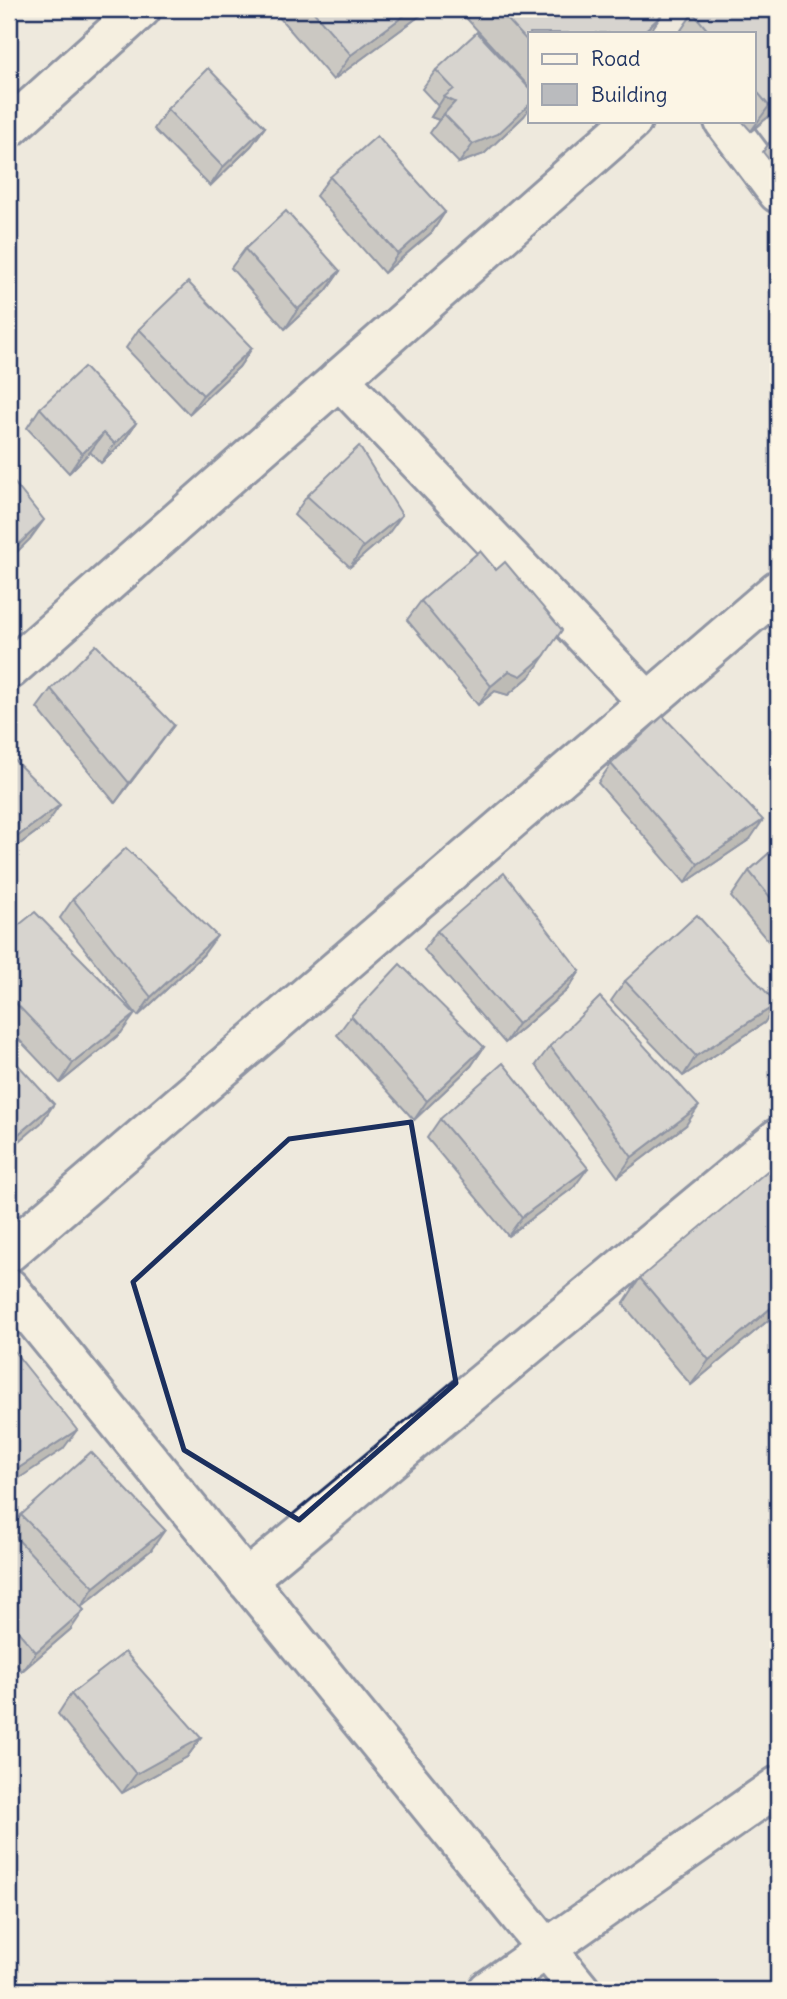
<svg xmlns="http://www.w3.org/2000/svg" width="787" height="1999" font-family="Delius,sans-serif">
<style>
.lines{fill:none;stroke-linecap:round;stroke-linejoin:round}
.minor-casing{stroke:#1b2f5e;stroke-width:44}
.minor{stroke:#fcf5e5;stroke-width:38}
.wall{fill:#a0a1a3;stroke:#1b2f5e;stroke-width:2}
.shaded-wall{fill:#828385;stroke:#1b2f5e;stroke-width:2}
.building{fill:#babbbe;stroke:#1b2f5e;stroke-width:2}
.marked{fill:none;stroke:#1b2f5e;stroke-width:5;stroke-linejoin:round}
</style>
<rect width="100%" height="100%" fill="#eee9dd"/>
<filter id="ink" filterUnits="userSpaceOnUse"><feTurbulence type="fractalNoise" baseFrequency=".0143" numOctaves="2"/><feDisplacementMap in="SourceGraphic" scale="14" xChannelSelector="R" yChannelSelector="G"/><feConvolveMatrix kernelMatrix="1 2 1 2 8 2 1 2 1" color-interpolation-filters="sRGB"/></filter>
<g filter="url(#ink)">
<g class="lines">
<defs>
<g id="minor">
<path d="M 724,121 L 778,193"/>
<path d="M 9,128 L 141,9"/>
<path d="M 339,379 L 648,702"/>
<path d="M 9,670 L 632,121"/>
<path d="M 9,1252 L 778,590"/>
<path d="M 9,1288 L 580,1990"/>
<path d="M 246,1580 L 778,1138"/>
<path d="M 488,1990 L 778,1786"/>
</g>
</defs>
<!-- minor casing -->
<use href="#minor" class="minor-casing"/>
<!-- minor -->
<use href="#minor" class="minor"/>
</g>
<!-- wall -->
<g class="wall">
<path d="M 272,9 L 429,9 L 333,80 Z"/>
<path d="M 474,9 L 655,9 L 661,16 L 649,33 L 530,33 L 530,88 L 467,19 Z"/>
<path d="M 699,9 L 778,9 L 778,109 L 751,131 L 742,121 L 754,121 L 754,33 L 679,33 L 693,13 Z"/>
<path d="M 436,70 L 524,116 L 484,154 L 459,163 L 430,133 L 439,120 L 431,117 L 438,106 L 422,89 Z"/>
<path d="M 167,109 L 265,127 L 251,146 L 210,186 L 154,129 Z"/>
<path d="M 778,130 L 778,171 L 763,152 Z"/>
<path d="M 330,177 L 445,212 L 432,232 L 384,273 L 316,196 Z"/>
<path d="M 245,249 L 340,271 L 326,291 L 285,329 L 231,268 Z"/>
<path d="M 139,329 L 252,348 L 239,367 L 189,414 L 126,348 Z"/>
<path d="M 40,408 L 136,423 L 123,442 L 101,463 L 90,452 L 69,473 L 27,428 Z"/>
<path d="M 307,496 L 388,534 L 350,567 L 294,515 Z"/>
<path d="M 421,601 L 531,675 L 508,695 L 495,691 L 478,705 L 407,620 Z"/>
<path d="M 51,689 L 174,725 L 115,803 L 37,708 Z"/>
<path d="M 9,755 L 47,824 L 9,852 Z"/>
<path d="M 611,764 L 750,839 L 685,883 L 598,783 Z"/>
<path d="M 778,845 L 778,953 L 731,897 L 749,871 Z"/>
<path d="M 73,899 L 203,955 L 138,1016 L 60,918 Z"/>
<path d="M 437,931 L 580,971 L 567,990 L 505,1043 L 424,950 Z"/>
<path d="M 9,933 L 121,1033 L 60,1083 L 9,1029 Z"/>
<path d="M 625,981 L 777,1004 L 764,1023 L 683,1076 L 611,1001 Z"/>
<path d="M 351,1016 L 484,1047 L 471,1066 L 414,1120 L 337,1035 Z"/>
<path d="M 550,1046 L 686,1125 L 618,1177 L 536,1065 Z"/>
<path d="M 440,1119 L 574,1187 L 508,1236 L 427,1138 Z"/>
<path d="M 640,1278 L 778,1312 L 691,1385 L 623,1304 Z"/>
<path d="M 21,1515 L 151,1550 L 81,1607 L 71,1629 L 22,1671 L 9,1656 L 9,1530 L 10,1531 Z"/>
<path d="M 71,1694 L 201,1738 L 187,1757 L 122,1793 L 58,1714 Z"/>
</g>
<!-- shaded-wall -->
<g class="shaded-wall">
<path d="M 413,9 L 429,9 L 333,80 L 351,55 Z"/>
<path d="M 661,16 L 649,33 L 642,33 Z"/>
<path d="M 444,97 L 455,102 L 439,120 L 431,117 Z"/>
<path d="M 778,98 L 778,109 L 751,131 L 769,106 Z"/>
<path d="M 530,104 L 530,108 L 524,116 L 484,154 L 459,163 L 473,144 Z"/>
<path d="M 265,127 L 251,146 L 210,186 L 223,167 Z"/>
<path d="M 445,212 L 432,232 L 384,273 L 398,254 Z"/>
<path d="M 340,271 L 326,291 L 285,329 L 298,309 Z"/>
<path d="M 252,348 L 239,367 L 189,414 L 203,395 Z"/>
<path d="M 136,423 L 123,442 L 101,463 L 115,444 Z"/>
<path d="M 104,433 L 90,452 L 69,473 L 82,454 Z"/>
<path d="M 402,515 L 388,534 L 350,567 L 363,547 Z"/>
<path d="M 44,520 L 30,539 L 9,560 L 10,553 Z"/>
<path d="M 544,656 L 531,675 L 508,695 L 495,691 L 478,705 L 491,686 L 509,671 Z"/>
<path d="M 174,725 L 160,744 L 115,803 L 129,783 Z"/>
<path d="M 60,805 L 47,824 L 9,852 L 9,850 L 18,836 Z"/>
<path d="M 763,820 L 750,839 L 685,883 L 698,864 Z"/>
<path d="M 217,936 L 203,955 L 138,1016 L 151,997 Z"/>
<path d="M 580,971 L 567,990 L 505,1043 L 518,1024 Z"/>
<path d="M 777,1004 L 764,1023 L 683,1076 L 696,1056 Z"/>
<path d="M 135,1014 L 121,1033 L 60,1083 L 73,1063 Z"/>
<path d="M 484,1047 L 471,1066 L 414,1120 L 427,1101 Z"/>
<path d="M 54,1104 L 41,1123 L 9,1150 L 9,1142 Z"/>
<path d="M 699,1106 L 686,1125 L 618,1177 L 632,1157 Z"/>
<path d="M 588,1168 L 574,1187 L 508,1236 L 522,1217 Z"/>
<path d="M 778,1302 L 778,1312 L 691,1385 L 709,1360 Z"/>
<path d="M 77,1430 L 63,1449 L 9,1485 L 9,1477 L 11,1473 Z"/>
<path d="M 165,1530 L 151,1550 L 81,1607 L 94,1587 Z"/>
<path d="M 84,1610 L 71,1629 L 22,1671 L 36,1652 Z"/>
<path d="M 201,1738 L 187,1757 L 122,1793 L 136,1774 Z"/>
</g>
<!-- building -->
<g class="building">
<path d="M 311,9 L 413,9 L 351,55 Z"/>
<path d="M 498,9 L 655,9 L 661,16 L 642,33 L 530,33 L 530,44 Z"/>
<path d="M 699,9 L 778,9 L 778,98 L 769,106 L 754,88 L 754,33 L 710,33 L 693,13 Z"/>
<path d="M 477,32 L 530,89 L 530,104 L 498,134 L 473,144 L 444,114 L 455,102 L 444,97 L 454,89 L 436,70 Z"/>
<path d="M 208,68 L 265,127 L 223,167 L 167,109 Z"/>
<path d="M 377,136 L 445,212 L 398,254 L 330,177 Z"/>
<path d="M 286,211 L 340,271 L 298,309 L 245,249 Z"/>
<path d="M 188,282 L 252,348 L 203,395 L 139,329 Z"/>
<path d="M 84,367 L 136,423 L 115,444 L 104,433 L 82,454 L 40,408 Z"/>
<path d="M 359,446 L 402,515 L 363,547 L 307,496 Z"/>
<path d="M 9,476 L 44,520 L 10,553 L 9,552 Z"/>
<path d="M 480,551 L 496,570 L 505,562 L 562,630 L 544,656 L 521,676 L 509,671 L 491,686 L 421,601 Z"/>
<path d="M 96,645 L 174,725 L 129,783 L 51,689 Z"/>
<path d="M 663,716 L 763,820 L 698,864 L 611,764 Z"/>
<path d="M 9,755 L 60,805 L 18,836 L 9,828 Z"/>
<path d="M 778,845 L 778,907 L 749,871 Z"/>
<path d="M 126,848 L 217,936 L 151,997 L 73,899 Z"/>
<path d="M 504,873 L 580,971 L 518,1024 L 437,931 Z"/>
<path d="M 35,912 L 135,1014 L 73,1063 L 9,996 L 9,933 Z"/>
<path d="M 697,915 L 777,1004 L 696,1056 L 625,981 Z"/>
<path d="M 400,964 L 484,1047 L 427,1101 L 351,1016 Z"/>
<path d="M 600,997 L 699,1106 L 632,1157 L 550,1046 Z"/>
<path d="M 9,1055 L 54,1104 L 9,1142 Z"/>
<path d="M 503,1063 L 588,1168 L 522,1217 L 440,1119 Z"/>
<path d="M 778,1162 L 778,1302 L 709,1360 L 640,1278 Z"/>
<path d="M 9,1345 L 77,1430 L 11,1473 L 9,1470 Z"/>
<path d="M 91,1452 L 165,1530 L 94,1587 L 21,1515 Z"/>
<path d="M 9,1530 L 84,1610 L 36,1652 L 9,1621 Z"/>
<path d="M 125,1652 L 201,1738 L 136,1774 L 71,1694 Z"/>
</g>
</g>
<!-- marked area -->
<path d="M0 0H787V1999H0ZM 411,1122 L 456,1383 L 299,1520 L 184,1450 L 133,1282 L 289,1139 Z" fill="#eee9dd" fill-opacity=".55" fill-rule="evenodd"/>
<path class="marked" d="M 411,1122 L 456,1383 L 299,1520 L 184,1450 L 133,1282 L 289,1139 Z"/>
<!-- margin -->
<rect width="787" height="1999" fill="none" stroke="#fcf5e5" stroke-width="35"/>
<rect x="18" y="18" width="752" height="1964" fill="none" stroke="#1b2f5e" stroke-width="2.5" filter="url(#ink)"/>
<!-- legend -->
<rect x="528" y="32" width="228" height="91" fill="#fcf5e5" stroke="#a2a6af" stroke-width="2"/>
<rect x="542" y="54" width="35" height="10" fill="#fcf5e5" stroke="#a2a6af" stroke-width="2"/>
<text x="591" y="66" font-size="21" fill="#1b2f5e">Road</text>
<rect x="542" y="84" width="35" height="21" fill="#babbbe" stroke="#a2a6af" stroke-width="2"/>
<text x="591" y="102" font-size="21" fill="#1b2f5e">Building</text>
</svg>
